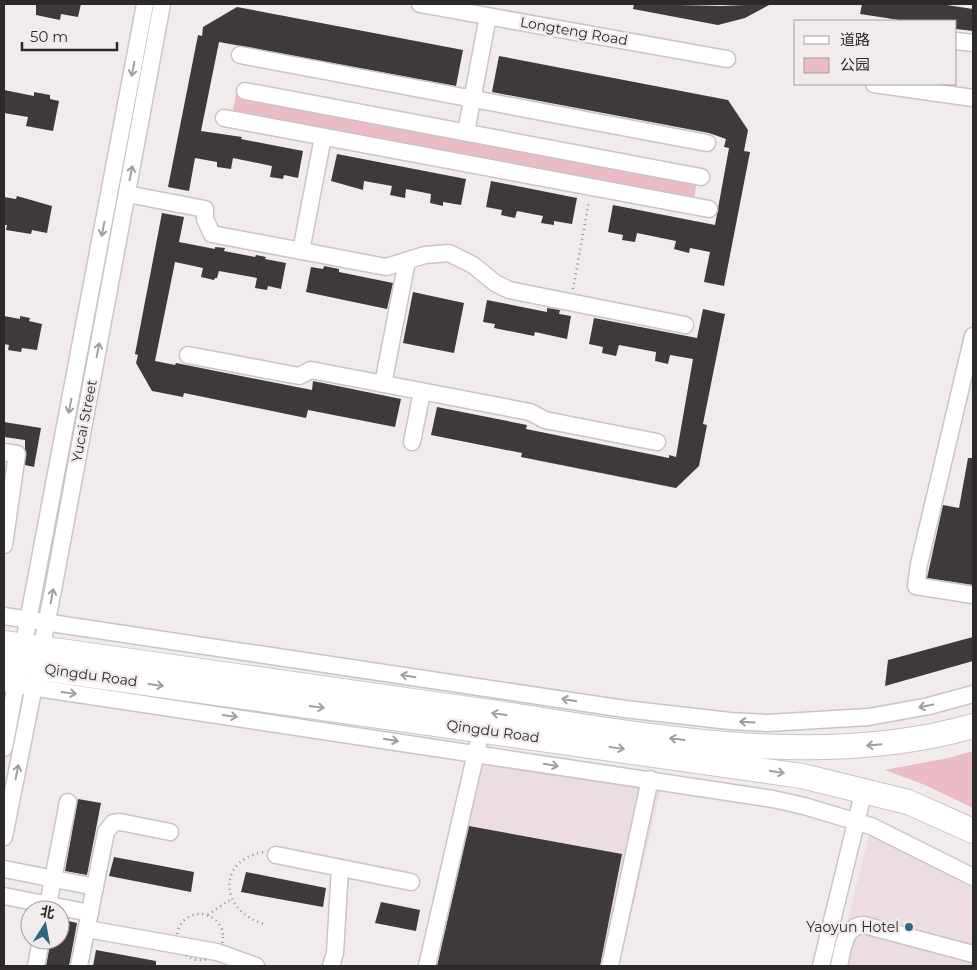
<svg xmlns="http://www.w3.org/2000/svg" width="977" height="970" font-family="Montserrat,'Noto Sans SC',sans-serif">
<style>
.built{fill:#eddde0}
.green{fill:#ebbcc5}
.building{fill:#3e393a}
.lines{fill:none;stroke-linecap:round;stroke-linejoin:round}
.minor-casing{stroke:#cbc3c5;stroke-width:19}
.highway-casing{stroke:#cbc3c5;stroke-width:26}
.path{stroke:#908b8c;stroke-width:2.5;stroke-dasharray:1 4;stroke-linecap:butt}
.minor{stroke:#fff;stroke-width:16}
.highway{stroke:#fff;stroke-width:24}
.oneway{stroke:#a09f9f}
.poi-dot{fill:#316581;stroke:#f2ebec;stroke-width:2}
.labels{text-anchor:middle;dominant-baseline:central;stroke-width:5;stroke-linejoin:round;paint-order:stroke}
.street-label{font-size:14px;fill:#2c292a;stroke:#f2ebec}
.poi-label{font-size:14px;fill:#2c292a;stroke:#f2ebec;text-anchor:end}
</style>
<rect width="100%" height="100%" fill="#f2ebec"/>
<!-- built -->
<g class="built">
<path d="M 468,760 L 660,792 L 619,966 L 419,966 Z"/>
<path d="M 869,834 L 973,888 L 973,966 L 836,966 Z"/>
</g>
<!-- green -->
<g class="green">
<path d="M 236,94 L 697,179 L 694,200 L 232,115 Z"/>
<path d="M 973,751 L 973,808 L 925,785 L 885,770 L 948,758 Z"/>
</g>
<!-- building -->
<g class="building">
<path d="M 36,4 L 81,4 L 78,17 L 61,14 L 60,20 L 36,15 Z"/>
<path d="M 634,4 L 721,6 L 771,4 L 745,18 L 718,25 L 633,9 Z"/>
<path d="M 862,4 L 940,4 L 973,9 L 973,31 L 956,29 L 956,21 L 906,21 L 860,14 Z"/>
<path d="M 237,7 L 463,50 L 456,86 L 219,42 L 201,131 L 242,137 L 241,139 L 303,151 L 298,178 L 284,175 L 283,179 L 270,177 L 272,166 L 233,158 L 231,169 L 217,167 L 217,162 L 195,158 L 189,191 L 168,187 L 198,35 L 202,36 L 203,27 Z"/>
<path d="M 499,56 L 728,100 L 748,130 L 744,151 L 750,152 L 724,286 L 704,282 L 710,252 L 690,248 L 689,253 L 674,249 L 676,241 L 637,233 L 635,242 L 622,240 L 623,235 L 608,232 L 613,205 L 715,225 L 729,148 L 724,147 L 726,139 L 709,133 L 492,92 Z"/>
<path d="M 4,90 L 34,96 L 34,92 L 50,95 L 50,99 L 59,101 L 53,131 L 26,126 L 28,117 L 4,113 Z"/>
<path d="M 337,154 L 466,179 L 461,205 L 443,202 L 443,206 L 430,203 L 431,194 L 406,189 L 405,198 L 390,195 L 392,186 L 364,181 L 363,190 L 331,181 Z"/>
<path d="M 491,181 L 577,198 L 572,224 L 554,221 L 554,225 L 541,223 L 543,216 L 517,211 L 515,218 L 501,215 L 502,210 L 486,207 Z"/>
<path d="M 17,196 L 52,206 L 47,233 L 32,230 L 31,234 L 6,230 L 7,225 L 4,225 L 4,197 L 16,199 Z"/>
<path d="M 162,213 L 184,217 L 179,242 L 215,249 L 215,247 L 225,248 L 224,251 L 255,257 L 256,255 L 266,257 L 265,259 L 286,263 L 281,289 L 268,286 L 267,290 L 255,288 L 257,278 L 219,271 L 217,278 L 215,278 L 214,280 L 201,277 L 203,268 L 175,262 L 155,361 L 175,365 L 176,363 L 312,390 L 313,381 L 401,399 L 395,427 L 308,410 L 306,418 L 184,393 L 183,397 L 152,391 L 136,363 L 138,355 L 135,354 Z"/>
<path d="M 324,266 L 339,269 L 339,272 L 393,283 L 387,309 L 306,292 L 311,267 L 323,269 Z"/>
<path d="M 413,292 L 464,303 L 454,353 L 403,343 Z"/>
<path d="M 487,300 L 547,312 L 547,308 L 560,310 L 559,314 L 571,316 L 567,339 L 535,332 L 534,336 L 494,328 L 495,324 L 483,322 Z"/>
<path d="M 703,309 L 725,314 L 703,424 L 707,425 L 699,466 L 676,488 L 521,457 L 522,453 L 431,435 L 437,407 L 527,425 L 526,429 L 669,458 L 669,455 L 676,457 L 693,359 L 670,355 L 668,364 L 655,361 L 656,352 L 619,345 L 616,356 L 602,353 L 603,347 L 589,344 L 594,318 L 697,338 Z"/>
<path d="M 4,316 L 20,319 L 20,316 L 30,318 L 29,321 L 42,324 L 37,350 L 22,348 L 21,352 L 8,350 L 9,345 L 4,344 Z"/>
<path d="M 4,422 L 41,428 L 34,467 L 25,465 L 25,440 L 4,437 Z"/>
<path d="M 968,458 L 973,458 L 973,585 L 927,578 L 943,505 L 959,508 Z"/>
<path d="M 973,637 L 973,661 L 885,686 L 888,660 Z"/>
<path d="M 78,799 L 101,803 L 87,875 L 65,871 Z"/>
<path d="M 469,826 L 622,854 L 600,966 L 437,966 Z"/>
<path d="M 114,857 L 194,872 L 191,892 L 109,876 Z"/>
<path d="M 246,872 L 326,888 L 323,907 L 241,892 Z"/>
<path d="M 381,902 L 420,910 L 416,931 L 375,923 Z"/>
<path d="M 60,919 L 77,923 L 69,966 L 46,966 L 51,940 L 60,940 Z"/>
<path d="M 96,950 L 156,961 L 156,966 L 93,966 Z"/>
</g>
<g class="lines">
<defs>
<g id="minor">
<path d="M 420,4 L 727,59"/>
<path d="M 956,41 L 973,43"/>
<path d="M 240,55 L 707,143"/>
<path d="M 874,84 L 973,98"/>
<path d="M 245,91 L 701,177"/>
<path d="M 224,118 L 709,209"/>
<path d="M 466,132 L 488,16"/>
<path d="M 127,194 L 205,209 L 205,219 L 212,234 L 386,267 L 425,255 L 449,253 L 473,265 L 495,283 L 509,290 L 685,325"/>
<path d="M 301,251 L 323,137"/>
<path d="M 973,336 L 919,564 L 916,586 L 973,595"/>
<path d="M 188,355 L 299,376 L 311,370 L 530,412 L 545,420 L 657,442"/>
<path d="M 383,384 L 407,261"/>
<path d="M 412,442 L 422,392"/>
<path d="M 4,452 L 17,454 L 4,545"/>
<path d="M 4,616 L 625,709 L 730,721 L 767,723 L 869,717 L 929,706 L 973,694"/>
<path d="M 4,683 L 773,799 L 804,806 L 871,826 L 973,877"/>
<path d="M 4,748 L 145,4"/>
<path d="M 4,837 L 53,590 L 162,4"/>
<path d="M 276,855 L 411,882"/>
<path d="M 4,869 L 95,887"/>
<path d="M 4,896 L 90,913"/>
<path d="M 47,910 L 68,802"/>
<path d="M 87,929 L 217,952 L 256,966"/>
<path d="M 36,966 L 41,940"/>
<path d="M 79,966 L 106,832 L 113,823 L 120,822 L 170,832"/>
<path d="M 331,966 L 335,953 L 340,868"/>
<path d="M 427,966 L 478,744"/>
<path d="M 610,966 L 650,779"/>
<path d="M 821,966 L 864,790"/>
<path d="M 839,966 C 843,950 843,926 864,925 L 973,954"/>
</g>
<g id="highway">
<path d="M 4,643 C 161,665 319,688 476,710 C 637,733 813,772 973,726"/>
<path d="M 4,663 L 802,776 L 908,802 L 973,831"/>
</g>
</defs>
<!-- minor casing -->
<use href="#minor" class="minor-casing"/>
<!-- highway casing -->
<use href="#highway" class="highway-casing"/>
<!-- path -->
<g class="path">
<path d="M 573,289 L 589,201"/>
<path d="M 263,852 C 216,861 220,911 264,924"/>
<circle cx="200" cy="937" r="23"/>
<path d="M 208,915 L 231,899"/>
</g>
<!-- minor -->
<use href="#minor" class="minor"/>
<!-- highway -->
<use href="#highway" class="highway"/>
</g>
<!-- one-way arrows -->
<defs><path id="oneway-shaft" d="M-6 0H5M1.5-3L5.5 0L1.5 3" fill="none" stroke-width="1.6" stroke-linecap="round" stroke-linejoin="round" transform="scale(1.25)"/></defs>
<g class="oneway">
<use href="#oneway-shaft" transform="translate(133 69) rotate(101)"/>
<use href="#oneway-shaft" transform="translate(131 173) rotate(-79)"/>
<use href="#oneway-shaft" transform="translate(103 229) rotate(101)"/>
<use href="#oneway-shaft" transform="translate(98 350) rotate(-79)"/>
<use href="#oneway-shaft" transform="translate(70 406) rotate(101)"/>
<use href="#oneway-shaft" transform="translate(52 596) rotate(-79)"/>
<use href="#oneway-shaft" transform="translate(408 676) rotate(-171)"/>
<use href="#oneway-shaft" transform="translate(156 685) rotate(8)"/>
<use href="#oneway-shaft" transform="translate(69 693) rotate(8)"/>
<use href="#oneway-shaft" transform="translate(569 700) rotate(-171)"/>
<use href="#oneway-shaft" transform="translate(926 706) rotate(168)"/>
<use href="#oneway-shaft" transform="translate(317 707) rotate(8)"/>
<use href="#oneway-shaft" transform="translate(499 714) rotate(-172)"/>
<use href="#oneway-shaft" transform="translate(230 716) rotate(8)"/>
<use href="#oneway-shaft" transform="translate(747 722) rotate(-177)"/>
<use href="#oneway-shaft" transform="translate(677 739) rotate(-173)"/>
<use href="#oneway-shaft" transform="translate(391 740) rotate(9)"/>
<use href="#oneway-shaft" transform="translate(874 745) rotate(175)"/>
<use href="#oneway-shaft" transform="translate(617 748) rotate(8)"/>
<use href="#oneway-shaft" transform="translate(551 765) rotate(9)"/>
<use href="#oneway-shaft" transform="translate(17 772) rotate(-79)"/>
<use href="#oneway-shaft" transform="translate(777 772) rotate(10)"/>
</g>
<!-- markers -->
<circle class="poi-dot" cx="909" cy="927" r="5"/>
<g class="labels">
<!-- street labels -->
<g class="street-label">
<text transform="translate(574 31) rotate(10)">Longteng Road</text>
<text transform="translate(84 421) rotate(-79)">Yucai Street</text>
<text transform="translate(91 675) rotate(8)">Qingdu Road</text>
<text transform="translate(493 731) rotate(8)">Qingdu Road</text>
</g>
<!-- poi labels -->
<g class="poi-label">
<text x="899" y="927">Yaoyun Hotel</text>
</g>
</g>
<!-- border -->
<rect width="977" height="970" fill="none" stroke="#2c292a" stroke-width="10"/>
<!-- legend -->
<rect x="794" y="20" width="162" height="65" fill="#f2ebec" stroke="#a39d9e"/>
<rect x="804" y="36" width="25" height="8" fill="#ffffff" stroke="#a39d9e"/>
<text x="840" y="45" font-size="15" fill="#2c292a">道路</text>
<rect x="804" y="58" width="25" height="15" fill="#ebbcc5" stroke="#a39d9e"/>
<text x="840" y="70" font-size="15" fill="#2c292a">公园</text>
<!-- north arrow -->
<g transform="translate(45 925) rotate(11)"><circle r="24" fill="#f2ebec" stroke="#a39d9e"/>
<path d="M0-4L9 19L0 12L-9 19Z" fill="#316581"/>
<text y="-8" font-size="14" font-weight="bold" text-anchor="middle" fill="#2c292a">北</text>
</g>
<!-- scale -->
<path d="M22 42v8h95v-8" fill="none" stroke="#2c292a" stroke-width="2.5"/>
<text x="30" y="42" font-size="15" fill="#2c292a" stroke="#f2ebec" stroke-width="4" paint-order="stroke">50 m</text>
</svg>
